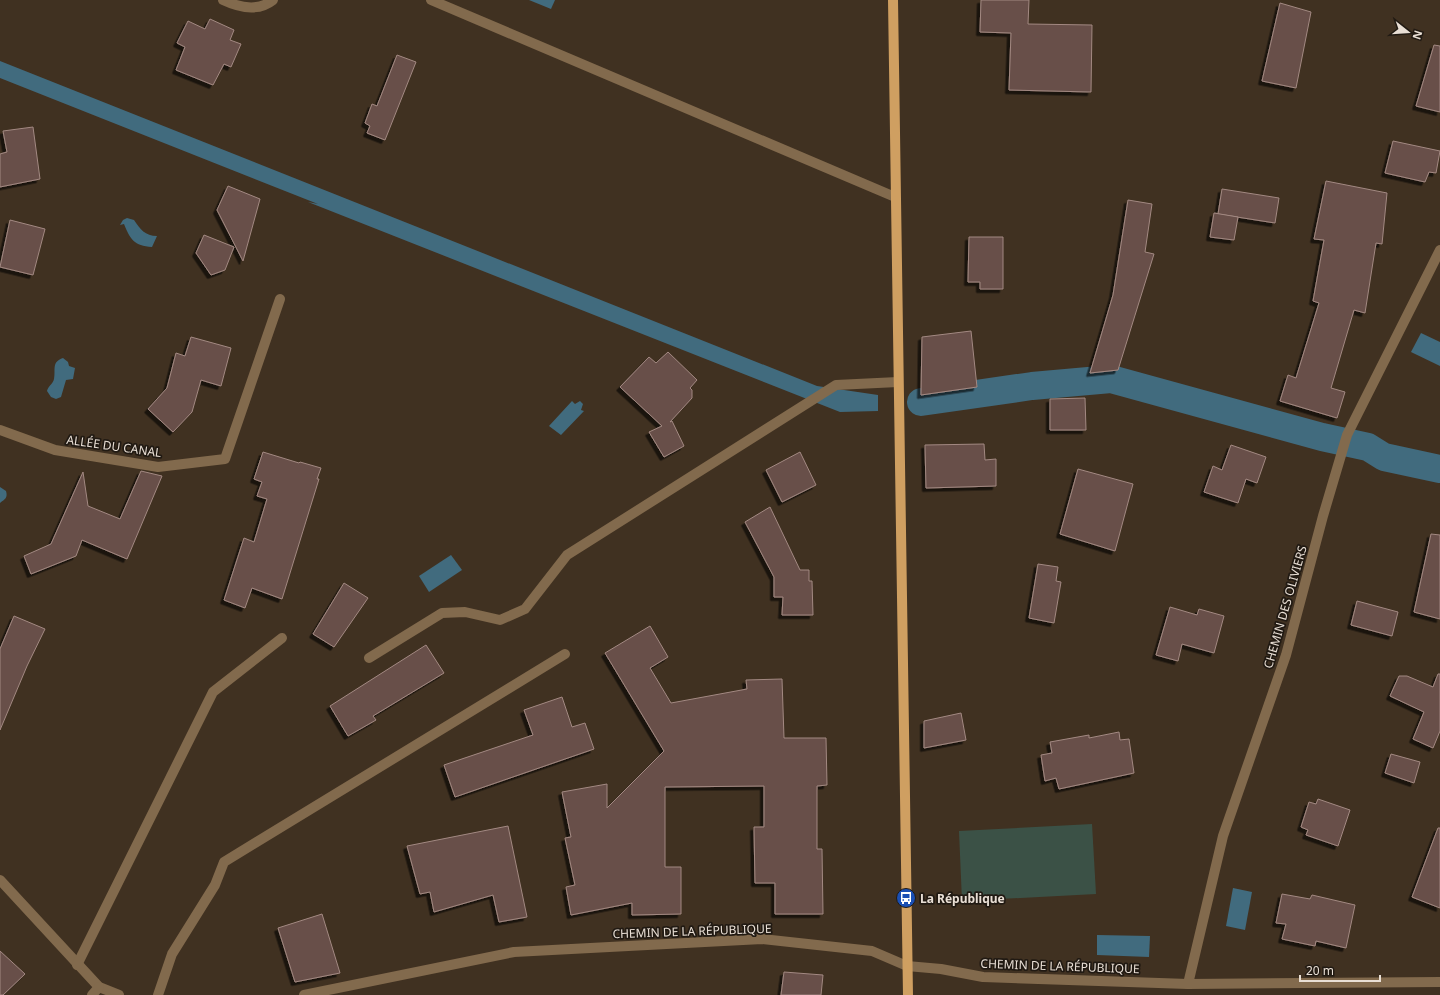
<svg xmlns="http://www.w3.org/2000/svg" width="1440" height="995" font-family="'Noto Sans',sans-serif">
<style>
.green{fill:#3b5146}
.water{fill:#416b7e}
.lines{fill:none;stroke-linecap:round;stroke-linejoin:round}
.canal{stroke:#416b7e;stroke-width:28}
.building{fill:#674f49;stroke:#a38982;filter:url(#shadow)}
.minor{stroke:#826a4d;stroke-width:10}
.major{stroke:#cf9f61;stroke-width:10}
.labels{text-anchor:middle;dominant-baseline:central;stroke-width:3.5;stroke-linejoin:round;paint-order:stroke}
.street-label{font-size:12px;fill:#e9dfd5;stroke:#211a13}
.poi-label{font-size:12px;font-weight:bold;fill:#e9dfd5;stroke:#211a13;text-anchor:start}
</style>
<defs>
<filter id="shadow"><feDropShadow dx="-3.5" dy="3.5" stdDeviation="0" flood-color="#0009"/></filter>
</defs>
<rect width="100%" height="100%" fill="#403121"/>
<!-- green -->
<path class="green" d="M 1092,824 L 1096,894 L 962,901 L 959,831 Z"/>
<!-- water -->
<g class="water">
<path d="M 529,0 L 555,0 L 551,9 Z"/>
<path d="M 0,61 L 817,386 L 878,395 L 878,411 L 840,412 L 308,202 L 318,204 L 0,78 Z"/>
<path d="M 127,218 L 134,220 C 140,229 145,236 157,236 L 152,247 C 134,246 130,239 124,224 L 120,225 L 123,220 Z"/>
<path d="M 1421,333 L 1440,342 L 1440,366 L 1411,352 Z"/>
<path d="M 63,358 L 68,362 L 69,366 L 75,368 L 73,379 L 66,380 L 61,397 L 56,399 L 51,397 L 47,391 C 48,386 53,384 54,379 C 56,370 51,362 63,358 Z"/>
<path d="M 572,401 L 575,404 L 580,401 L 583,404 L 581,410 L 584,411 L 561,435 L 549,426 Z"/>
<path d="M 0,487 L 6,491 C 8,498 5,499 0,503 Z"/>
<path d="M 451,555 L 462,570 L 429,592 L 419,576 Z"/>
<path d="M 1233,888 L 1252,892 L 1245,930 L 1226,926 Z"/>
<path d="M 1097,935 L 1150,936 L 1149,957 L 1097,955 Z"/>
</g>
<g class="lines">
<!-- canal -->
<path class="canal" d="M 921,402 L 1032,386 L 1111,379 L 1322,437 L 1368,447 L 1384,457 L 1440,469"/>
</g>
<!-- building -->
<g class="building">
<path d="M 981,0 L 1029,0 L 1028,24 L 1092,25 L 1091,92 L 1009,90 L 1011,33 L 980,32 Z"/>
<path d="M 1280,3 L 1311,12 L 1296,88 L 1262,81 Z"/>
<path d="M 210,19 L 234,30 L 230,40 L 241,44 L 231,67 L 224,64 L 213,85 L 176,70 L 185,47 L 177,43 L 188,21 L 205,29 Z"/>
<path d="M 1434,45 L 1440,46 L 1440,112 L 1416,106 Z"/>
<path d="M 397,55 L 416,62 L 385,140 L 367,133 L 370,126 L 365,123 L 372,104 L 377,106 Z"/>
<path d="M 33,127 L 40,179 L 0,187 L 0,154 L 7,152 L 3,131 Z"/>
<path d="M 1393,141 L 1440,151 L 1436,173 L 1429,172 L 1425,182 L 1385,173 Z"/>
<path d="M 1326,181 L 1387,193 L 1382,244 L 1376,243 L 1365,313 L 1354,310 L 1331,388 L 1345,392 L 1337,418 L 1280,401 L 1288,375 L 1296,378 L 1319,303 L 1313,301 L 1324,240 L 1314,239 Z"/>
<path d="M 228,186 L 260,199 L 243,261 L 217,210 Z"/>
<path d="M 1222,189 L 1279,198 L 1275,223 L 1218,214 Z"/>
<path d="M 1128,200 L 1152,204 L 1145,252 L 1154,254 L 1118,370 L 1090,373 L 1113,295 Z"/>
<path d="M 1214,213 L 1238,217 L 1234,240 L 1210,237 Z"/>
<path d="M 10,220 L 45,229 L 33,275 L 0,267 Z"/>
<path d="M 204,235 L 234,247 L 225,270 L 211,275 L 196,253 Z"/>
<path d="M 969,237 L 1003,237 L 1003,289 L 980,289 L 980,282 L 968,282 Z"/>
<path d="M 971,331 L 977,387 L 921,395 L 922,337 Z"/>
<path d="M 191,337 L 231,348 L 221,386 L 201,380 L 192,412 L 173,432 L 148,409 L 167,388 L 176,353 L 185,356 Z"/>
<path d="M 668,352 L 697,380 L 690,388 L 692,390 L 692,398 L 670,422 L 672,421 L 684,446 L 664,457 L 649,432 L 662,426 L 620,387 L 649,357 L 656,363 Z"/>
<path d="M 1085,398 L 1086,430 L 1050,430 L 1050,399 Z"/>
<path d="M 984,444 L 985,460 L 996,459 L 996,486 L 926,488 L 925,445 Z"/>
<path d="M 1231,445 L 1266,457 L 1257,483 L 1246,479 L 1238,503 L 1204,492 L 1213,466 L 1222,470 Z"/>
<path d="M 263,452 L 299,463 L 300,462 L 321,468 L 317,479 L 319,479 L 282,599 L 252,588 L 245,608 L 224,600 L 244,538 L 254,542 L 267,499 L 257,496 L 262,482 L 254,479 Z"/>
<path d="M 800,452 L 816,485 L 782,502 L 766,470 Z"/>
<path d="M 1078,469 L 1133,484 L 1115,551 L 1060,534 Z"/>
<path d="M 141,471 L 162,476 L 127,559 L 82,540 L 76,556 L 31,574 L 24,556 L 51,544 L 83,472 L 88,506 L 120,519 Z"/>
<path d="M 770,507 L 800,570 L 809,570 L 809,581 L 812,581 L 813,615 L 782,615 L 783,597 L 774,597 L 774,577 L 745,522 Z"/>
<path d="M 1431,534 L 1440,535 L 1440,619 L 1414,612 Z"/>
<path d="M 1038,564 L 1058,567 L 1056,581 L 1061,582 L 1054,623 L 1029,618 Z"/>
<path d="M 344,583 L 368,598 L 334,647 L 313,634 Z"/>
<path d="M 1357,601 L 1398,612 L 1392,636 L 1351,625 Z"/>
<path d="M 1170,607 L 1197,615 L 1199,609 L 1224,616 L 1214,653 L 1182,644 L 1178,661 L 1156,655 Z"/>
<path d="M 14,616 L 45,629 L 27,666 L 0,730 L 0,649 Z"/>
<path d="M 650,626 L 668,657 L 650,668 L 671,703 L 747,689 L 746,680 L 782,679 L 784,738 L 826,738 L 827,785 L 817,786 L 817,849 L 822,849 L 823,914 L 775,914 L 775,883 L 755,883 L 754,827 L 764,827 L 764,786 L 665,787 L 665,867 L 681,867 L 681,914 L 632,915 L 632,903 L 571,915 L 566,887 L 575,885 L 565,838 L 571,837 L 562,792 L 607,784 L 607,808 L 664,751 L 605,653 Z"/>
<path d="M 426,645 L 444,673 L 373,716 L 376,720 L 348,736 L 330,706 Z"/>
<path d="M 1438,674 L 1440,674 L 1440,731 L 1433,748 L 1413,739 L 1424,712 L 1390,696 L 1399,676 L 1407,676 L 1433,687 Z"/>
<path d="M 562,697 L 572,727 L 585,723 L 594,749 L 455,797 L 444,765 L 533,735 L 524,710 Z"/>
<path d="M 961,713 L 966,740 L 924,748 L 924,721 Z"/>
<path d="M 1119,732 L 1120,740 L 1129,739 L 1134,773 L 1059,789 L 1056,778 L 1045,781 L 1041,755 L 1052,753 L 1050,742 L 1089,735 L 1089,738 Z"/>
<path d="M 1391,754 L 1420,762 L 1414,783 L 1385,773 Z"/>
<path d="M 1318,799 L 1350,810 L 1338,846 L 1306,835 L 1308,830 L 1301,827 L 1309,802 L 1316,804 Z"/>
<path d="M 508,826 L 527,917 L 499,922 L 493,895 L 434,912 L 430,892 L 420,894 L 407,846 Z"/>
<path d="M 1438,828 L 1440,828 L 1440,908 L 1412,897 Z"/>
<path d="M 1282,894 L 1310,899 L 1312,895 L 1355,905 L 1346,948 L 1316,941 L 1315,946 L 1282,939 L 1286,924 L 1276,923 Z"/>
<path d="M 322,914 L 340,973 L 295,982 L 278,928 Z"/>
<path d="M 0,951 L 25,974 L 3,995 L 0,995 Z"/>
<path d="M 784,972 L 823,975 L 821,995 L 781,995 Z"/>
</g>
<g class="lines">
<!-- minor -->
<g class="minor">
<path d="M 223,0 C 240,8 258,12 273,0"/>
<path d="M 431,0 L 895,197"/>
<path d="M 0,430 L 55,450 L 158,467 L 225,459 L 280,299"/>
<path d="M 369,658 L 442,613 L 465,612 L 500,620 L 525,609 L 567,555 L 836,385 L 898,382"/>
<path d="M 0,880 L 99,987 L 119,995"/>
<path d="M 77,965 L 213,692 L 282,638"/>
<path d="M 1188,984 L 1223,836 L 1286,655 L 1323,516 L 1347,435 L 1440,250"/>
<path d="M 92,995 L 99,987"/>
<path d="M 158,995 L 172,954 L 215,885 L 224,862 L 565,654"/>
<path d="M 304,995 L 514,952 L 762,939 L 872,951 L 907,966 L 941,969 L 983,977 L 1188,984 L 1440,982"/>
</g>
<!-- major -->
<path class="major" d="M 893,0 L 908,995"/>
</g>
<!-- icons -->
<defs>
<symbol id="bus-disc" viewBox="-11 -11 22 22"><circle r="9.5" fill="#1a4fb4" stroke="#211a13"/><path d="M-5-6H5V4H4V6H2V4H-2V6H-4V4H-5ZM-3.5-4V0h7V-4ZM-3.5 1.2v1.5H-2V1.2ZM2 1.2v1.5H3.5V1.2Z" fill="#fff"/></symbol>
</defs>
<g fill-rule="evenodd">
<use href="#bus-disc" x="895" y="887" width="22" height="22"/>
</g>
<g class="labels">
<!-- street labels -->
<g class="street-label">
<text transform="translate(114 446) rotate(8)">ALLÉE DU CANAL</text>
<text transform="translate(1285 607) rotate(-74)">CHEMIN DES OLIVIERS</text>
<text transform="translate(692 931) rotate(-2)">CHEMIN DE LA RÉPUBLIQUE</text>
<text transform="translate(1060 966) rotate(2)">CHEMIN DE LA RÉPUBLIQUE</text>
</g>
<!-- poi labels -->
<g class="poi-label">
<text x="920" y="898">La République</text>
</g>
</g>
<!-- north arrow -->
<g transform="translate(1408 32) rotate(107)" stroke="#211a13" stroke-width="3" paint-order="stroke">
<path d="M0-3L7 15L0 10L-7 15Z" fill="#e9dfd5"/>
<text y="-6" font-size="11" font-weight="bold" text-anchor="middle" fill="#e9dfd5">N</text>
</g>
<!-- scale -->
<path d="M1300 975v6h80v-6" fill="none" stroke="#e9dfd5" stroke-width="2"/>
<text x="1306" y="975" font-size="12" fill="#e9dfd5" stroke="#211a13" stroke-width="3" paint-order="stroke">20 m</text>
</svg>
